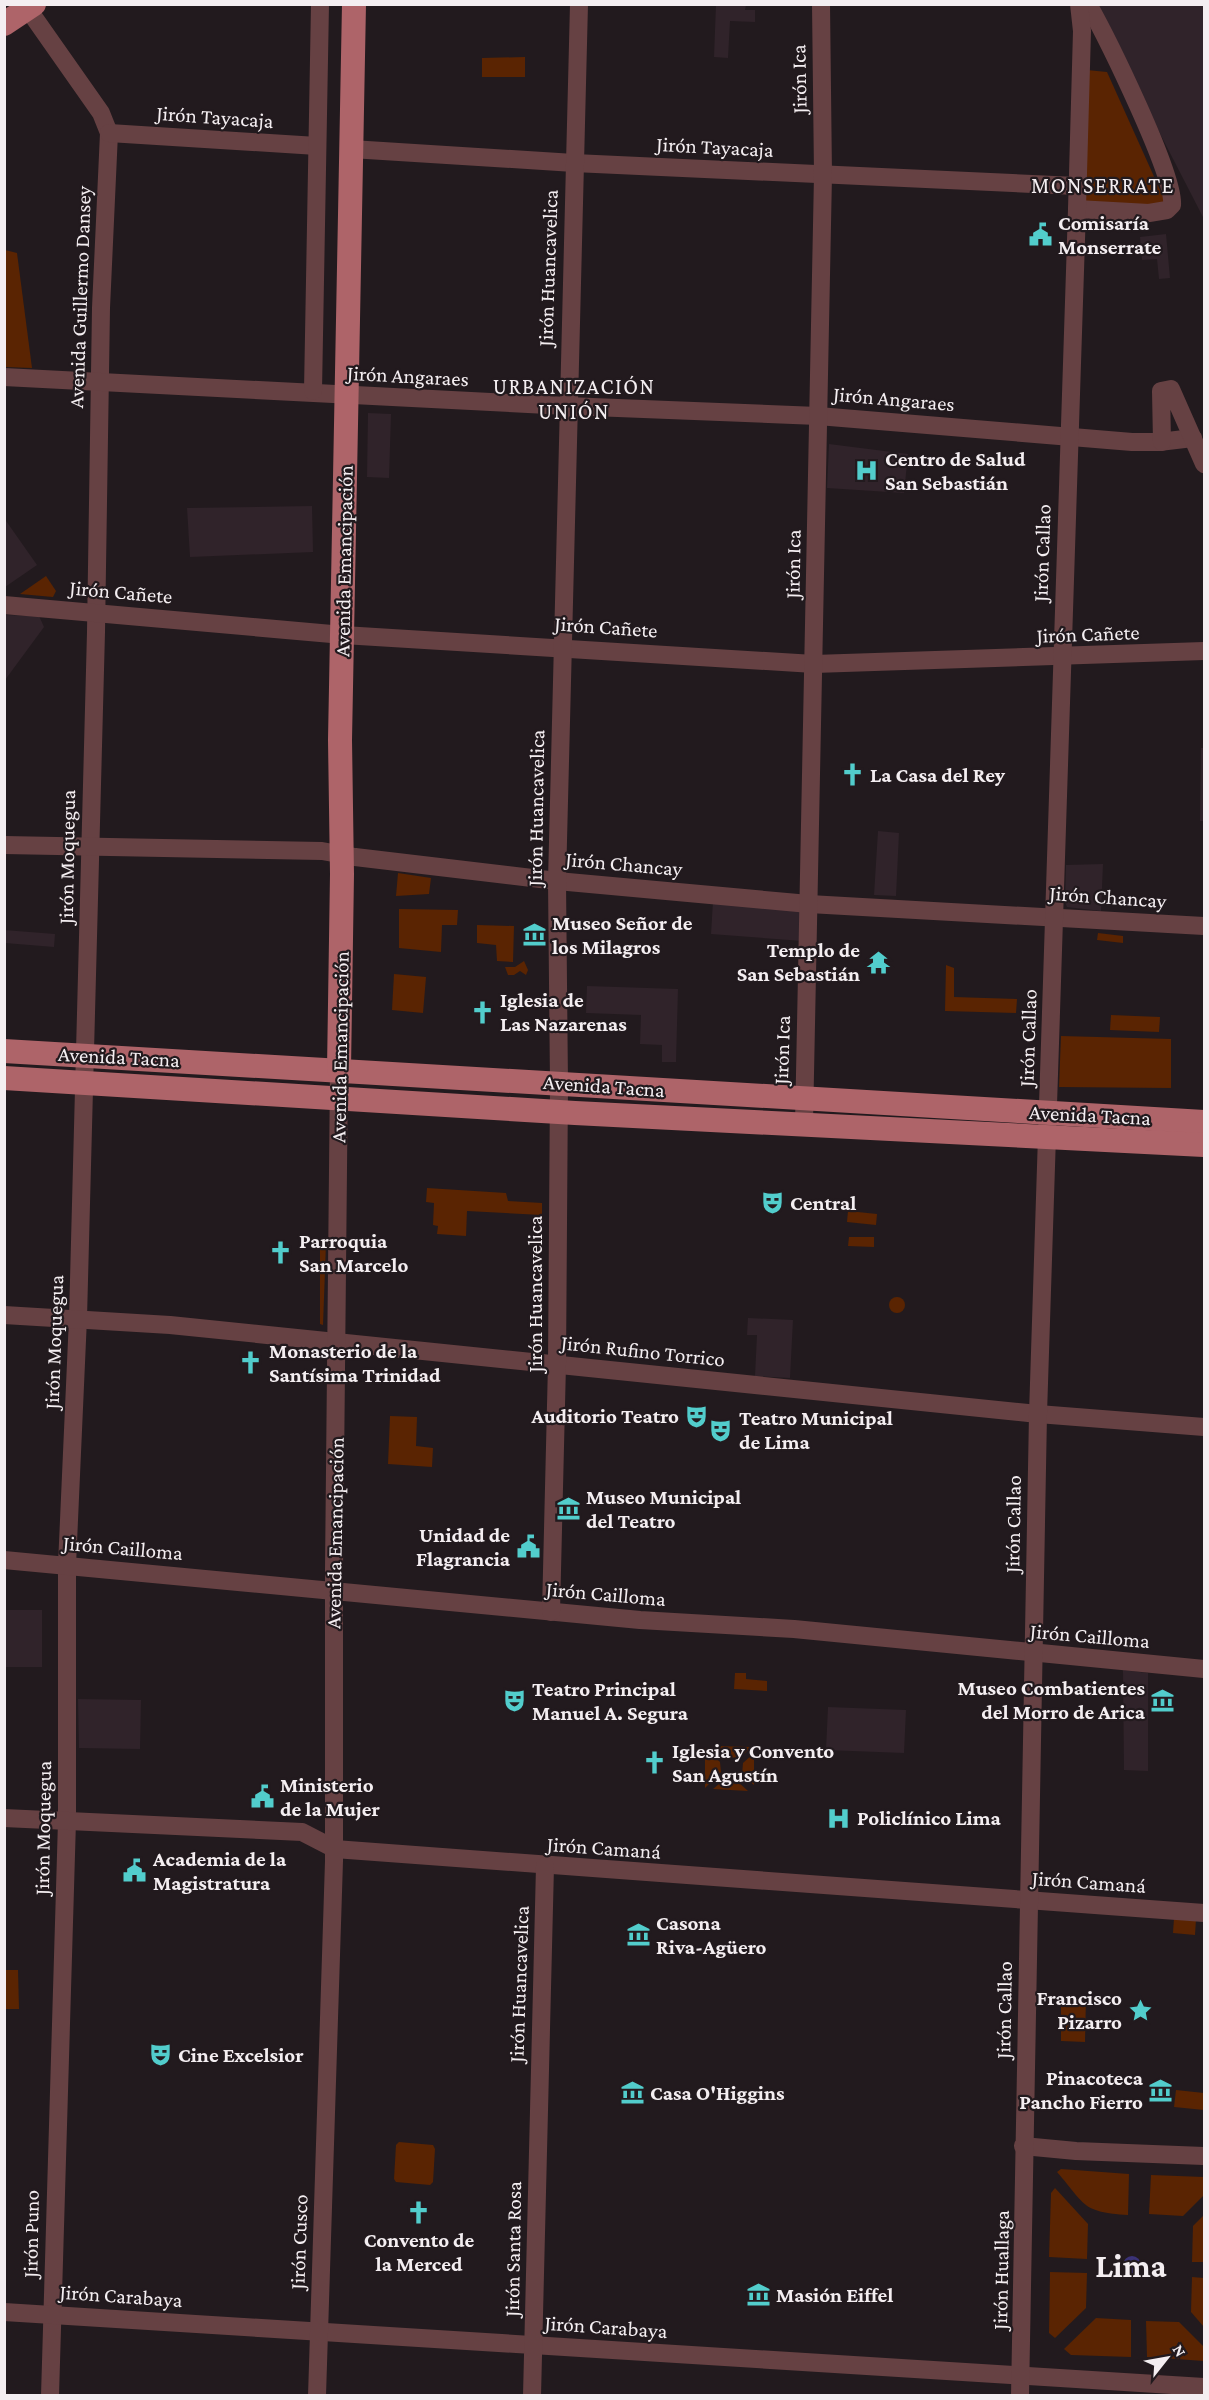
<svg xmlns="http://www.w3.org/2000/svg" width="1209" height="2400" font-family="'Crimson Pro',serif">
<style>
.built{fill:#30232a}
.green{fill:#5a2402}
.water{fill:#3b3277}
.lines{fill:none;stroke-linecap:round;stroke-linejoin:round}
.minor{stroke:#664143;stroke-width:18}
.major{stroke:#ae6469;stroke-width:24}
.labels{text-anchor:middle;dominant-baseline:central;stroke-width:4.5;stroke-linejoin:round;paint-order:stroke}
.street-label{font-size:21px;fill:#f4eef1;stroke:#221a1e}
.poi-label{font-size:21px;font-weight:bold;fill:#f4eef1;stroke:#221a1e;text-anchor:start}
.neighbourhood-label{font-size:22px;letter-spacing:1.5px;fill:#f4eef1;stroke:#221a1e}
.town-label{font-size:33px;font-weight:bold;fill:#f4eef1;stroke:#221a1e}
</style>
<rect width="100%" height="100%" fill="#221a1e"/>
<!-- built -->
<g class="built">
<path d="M 716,4 L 746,5 L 745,10 L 755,10 L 755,22 L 730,21 L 728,58 L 714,57 Z"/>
<path d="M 1096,5 L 1204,5 L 1204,219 L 1153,120 Z"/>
<path d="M 1166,234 L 1170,278 L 1159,279 L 1157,259 L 1142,260 L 1140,237 Z"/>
<path d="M 368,413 L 391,414 L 389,478 L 367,477 Z"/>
<path d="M 829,444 L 908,454 L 904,493 L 827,488 Z"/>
<path d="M 312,506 L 313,552 L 190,557 L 187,508 Z"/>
<path d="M 4,518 L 37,565 L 5,587 L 4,587 Z"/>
<path d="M 5,615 L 39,616 L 44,627 L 5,680 Z"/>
<path d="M 1201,748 L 1204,748 L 1204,821 L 1200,821 Z"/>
<path d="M 878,831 L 899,833 L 896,896 L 874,895 Z"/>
<path d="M 1103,864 L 1101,911 L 1067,907 L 1065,902 L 1066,865 Z"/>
<path d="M 713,901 L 804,911 L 803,941 L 711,934 Z"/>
<path d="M 4,930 L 55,934 L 54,947 L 5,943 Z"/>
<path d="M 587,986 L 678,989 L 676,1062 L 662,1062 L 662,1045 L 640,1044 L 641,1015 L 586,1013 Z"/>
<path d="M 748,1318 L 793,1320 L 790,1378 L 755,1376 L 757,1335 L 747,1335 Z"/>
<rect x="5" y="1610" width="37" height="57"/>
<path d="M 1123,1670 L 1148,1673 L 1148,1771 L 1124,1770 Z"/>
<path d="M 78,1699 L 141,1700 L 140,1749 L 79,1748 Z"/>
<path d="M 828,1707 L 906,1710 L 904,1753 L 826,1750 Z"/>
</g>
<!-- green -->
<g class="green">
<path d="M 525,57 L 525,77 L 482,77 L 482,58 Z"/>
<path d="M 1087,70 L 1107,72 L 1165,201 L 1163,210 L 1083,202 Z"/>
<path d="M 5,250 L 17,253 L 32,368 L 5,367 Z"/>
<path d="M 46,576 L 56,591 L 53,597 L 20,594 Z"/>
<path d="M 398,873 L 431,878 L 429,894 L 396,896 Z"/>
<path d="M 399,909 L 458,910 L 457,925 L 442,925 L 441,952 L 399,948 Z"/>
<path d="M 477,925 L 514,926 L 513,962 L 497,961 L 496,945 L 477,943 Z"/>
<path d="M 1098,933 L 1123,936 L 1123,943 L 1097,940 Z"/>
<path d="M 524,961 L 528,970 L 526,975 L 520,971 L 514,975 L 508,975 L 505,967 L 515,967 Z"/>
<path d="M 946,965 L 954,968 L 954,997 L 1017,999 L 1016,1013 L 945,1011 Z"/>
<path d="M 394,974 L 426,977 L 423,1013 L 392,1010 Z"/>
<path d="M 1111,1015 L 1160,1017 L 1159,1032 L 1110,1030 Z"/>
<path d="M 1061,1036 L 1171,1039 L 1171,1088 L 1059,1087 Z"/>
<path d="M 427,1188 L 506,1193 L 508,1201 L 542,1203 L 542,1215 L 467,1211 L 466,1236 L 437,1234 L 438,1226 L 433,1225 L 434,1203 L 426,1202 Z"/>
<path d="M 848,1211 L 877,1214 L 876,1225 L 847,1222 Z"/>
<path d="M 849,1237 L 874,1237 L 874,1247 L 848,1246 Z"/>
<path d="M 320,1243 L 326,1243 L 323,1325 L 320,1324 Z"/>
<circle cx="897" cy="1305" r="8"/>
<path d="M 390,1416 L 417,1417 L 416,1446 L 433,1448 L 432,1467 L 388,1464 Z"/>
<path d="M 735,1673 L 746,1673 L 746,1679 L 767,1681 L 767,1691 L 734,1689 Z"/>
<path d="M 716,1746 L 751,1747 L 741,1757 L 726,1758 Z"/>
<path d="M 705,1748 L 720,1762 L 721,1772 L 705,1788 Z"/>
<path d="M 754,1753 L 754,1785 L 742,1775 L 743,1763 Z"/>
<path d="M 725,1779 L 737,1781 L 748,1791 L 713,1789 Z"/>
<path d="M 1174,1918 L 1196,1919 L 1195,1935 L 1173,1933 Z"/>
<path d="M 4,1970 L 18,1970 L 19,2009 L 5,2009 Z"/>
<path d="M 1061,1997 L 1086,1997 L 1085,2042 L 1061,2041 Z"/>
<path d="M 1176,2090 L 1204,2093 L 1204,2110 L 1174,2107 Z"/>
<path d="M 399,2142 L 433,2145 L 435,2149 L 433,2182 L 430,2185 L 396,2182 L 394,2179 L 396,2145 Z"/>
<path d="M 1061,2169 L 1129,2174 L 1128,2215 C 1081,2212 1086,2205 1057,2172 Z"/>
<path d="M 1151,2175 L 1204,2177 L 1204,2195 L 1183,2216 L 1149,2214 Z"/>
<path d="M 1055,2188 L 1088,2224 L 1087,2259 L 1049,2257 L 1051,2193 Z"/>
<path d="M 1204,2215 L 1204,2262 L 1192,2262 L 1193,2226 Z"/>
<path d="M 1050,2272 L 1087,2273 L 1086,2308 L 1055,2338 L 1049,2333 Z"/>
<path d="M 1192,2277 L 1204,2278 L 1204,2327 L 1191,2312 Z"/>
<path d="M 1096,2318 L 1131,2320 L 1131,2357 L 1071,2355 L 1064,2349 Z"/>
<path d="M 1146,2321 L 1179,2322 L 1204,2347 L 1204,2361 L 1147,2357 Z"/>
</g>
<!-- water -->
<circle class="water" cx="1132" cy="2265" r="9"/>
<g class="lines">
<!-- minor -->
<g class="minor">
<path d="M 28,9 L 101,113 L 109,133 L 101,308 L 96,632 L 78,1318 L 67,1565 L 67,1821 L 50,2396"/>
<path d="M 109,133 L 317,146"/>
<path d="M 351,149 L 574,163 L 1076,186"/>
<path d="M 1077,209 L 1149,213 L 1167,210 L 1172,205 C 1175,175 1106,36 1088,4"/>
<path d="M 4,377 L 567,406 L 818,416 L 1132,442 L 1159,442 L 1193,438"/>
<path d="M 313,391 L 320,4"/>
<path d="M 1162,442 L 1161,391 L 1171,389 L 1204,464"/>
<path d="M 4,605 L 343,635 L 814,664 L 1204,651"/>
<path d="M 4,845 L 322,851 L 355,857 L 557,881 L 809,904 L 1204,926"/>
<path d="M 804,1124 L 823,175 L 821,4"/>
<path d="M 4,1315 L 170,1325 L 1038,1414 L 1204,1427"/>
<path d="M 4,1560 L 640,1620 L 794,1629 L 1204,1669"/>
<path d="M 551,1612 L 557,1364 L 559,1084 L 557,881 L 579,4"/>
<path d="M 4,1818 L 302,1832 L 335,1849 L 348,1850 L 1204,1913"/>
<path d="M 1023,2146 L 1076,2151 L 1204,2156"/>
<path d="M 4,2312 L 1204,2387"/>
<path d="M 317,2396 L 334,1861 L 334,1570 L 339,1069"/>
<path d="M 532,2396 L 545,1866"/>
<path d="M 1020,2396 L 1038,1414 L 1077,209 L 1082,31 L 1079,4"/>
</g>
<!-- major -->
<g class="major">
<path d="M 4,24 L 34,4"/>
<path d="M 4,1051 L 1204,1122"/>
<path d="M 339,1069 L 342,874 L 340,740 L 354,4"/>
<path d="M 4,1078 L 575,1113 L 1204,1145"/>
</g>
</g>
<!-- icons -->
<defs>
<symbol id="civic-bare" viewBox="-9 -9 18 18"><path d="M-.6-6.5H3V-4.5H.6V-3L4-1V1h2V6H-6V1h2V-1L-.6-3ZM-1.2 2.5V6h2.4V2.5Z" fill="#52cdcc" stroke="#221a1e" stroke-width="2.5" paint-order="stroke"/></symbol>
<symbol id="hospital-bare" viewBox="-9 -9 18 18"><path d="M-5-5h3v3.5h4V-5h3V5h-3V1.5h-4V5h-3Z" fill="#52cdcc" stroke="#221a1e" stroke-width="2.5" paint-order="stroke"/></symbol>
<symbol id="church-bare" viewBox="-9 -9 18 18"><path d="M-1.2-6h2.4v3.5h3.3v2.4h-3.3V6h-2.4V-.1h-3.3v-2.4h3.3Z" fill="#52cdcc" stroke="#221a1e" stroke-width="2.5" paint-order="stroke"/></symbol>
<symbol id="museum-bare" viewBox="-9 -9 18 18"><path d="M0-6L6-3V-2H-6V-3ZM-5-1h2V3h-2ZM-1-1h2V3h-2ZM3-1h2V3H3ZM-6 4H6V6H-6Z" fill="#52cdcc" stroke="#221a1e" stroke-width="2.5" paint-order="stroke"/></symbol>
<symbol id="temple-bare" viewBox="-9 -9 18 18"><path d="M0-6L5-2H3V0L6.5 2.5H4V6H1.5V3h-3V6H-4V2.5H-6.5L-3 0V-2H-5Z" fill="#52cdcc" stroke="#221a1e" stroke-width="2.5" paint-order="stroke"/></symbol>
<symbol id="theatre-bare" viewBox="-9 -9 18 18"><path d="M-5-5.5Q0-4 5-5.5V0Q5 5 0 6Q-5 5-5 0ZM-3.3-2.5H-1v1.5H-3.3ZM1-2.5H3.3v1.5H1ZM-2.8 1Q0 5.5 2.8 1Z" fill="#52cdcc" stroke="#221a1e" stroke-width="2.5" paint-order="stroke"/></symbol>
<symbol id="sight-bare" viewBox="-9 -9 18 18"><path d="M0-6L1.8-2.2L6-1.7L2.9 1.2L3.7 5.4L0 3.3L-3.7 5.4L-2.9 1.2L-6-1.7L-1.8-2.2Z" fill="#52cdcc" stroke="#221a1e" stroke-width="2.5" paint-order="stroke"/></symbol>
</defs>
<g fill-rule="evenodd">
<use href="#civic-bare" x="1024" y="218" width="33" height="33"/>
<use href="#hospital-bare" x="850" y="454" width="33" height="33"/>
<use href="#church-bare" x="836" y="758" width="33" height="33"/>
<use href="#museum-bare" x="518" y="918" width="33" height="33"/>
<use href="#temple-bare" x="862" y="946" width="33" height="33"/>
<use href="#church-bare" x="466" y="996" width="33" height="33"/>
<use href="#theatre-bare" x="756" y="1186" width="33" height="33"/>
<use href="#church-bare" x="264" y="1236" width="33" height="33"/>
<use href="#church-bare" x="234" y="1346" width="33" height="33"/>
<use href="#theatre-bare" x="680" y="1400" width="33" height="33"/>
<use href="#theatre-bare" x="704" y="1414" width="33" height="33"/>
<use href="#museum-bare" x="552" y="1492" width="33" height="33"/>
<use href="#civic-bare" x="512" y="1530" width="33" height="33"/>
<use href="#museum-bare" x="1146" y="1684" width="33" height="33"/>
<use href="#theatre-bare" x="498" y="1684" width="33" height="33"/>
<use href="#church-bare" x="638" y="1746" width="33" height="33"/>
<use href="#civic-bare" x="246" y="1780" width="33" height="33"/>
<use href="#hospital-bare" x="822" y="1802" width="33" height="33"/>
<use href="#civic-bare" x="118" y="1854" width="33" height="33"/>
<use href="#museum-bare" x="622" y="1918" width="33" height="33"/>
<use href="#sight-bare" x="1124" y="1994" width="33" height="33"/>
<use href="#theatre-bare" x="144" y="2038" width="33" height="33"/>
<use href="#museum-bare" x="1144" y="2074" width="33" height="33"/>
<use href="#museum-bare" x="616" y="2076" width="33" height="33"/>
<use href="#church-bare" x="402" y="2196" width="33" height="33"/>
<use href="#museum-bare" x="742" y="2278" width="33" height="33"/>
</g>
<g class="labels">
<!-- street labels -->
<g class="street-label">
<text transform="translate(799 79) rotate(-91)">Jirón Ica</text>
<text transform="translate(215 117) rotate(4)">Jirón Tayacaja</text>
<text transform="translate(715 147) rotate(3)">Jirón Tayacaja</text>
<text transform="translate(548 268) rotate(-88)">Jirón Huancavelica</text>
<text transform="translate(80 297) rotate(-88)">Avenida Guillermo Dansey</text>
<text transform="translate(408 376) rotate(3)">Jirón Angaraes</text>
<text transform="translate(894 399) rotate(5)">Jirón Angaraes</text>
<text transform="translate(1042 553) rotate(-88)">Jirón Callao</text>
<text transform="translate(344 561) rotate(-89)">Avenida Emancipación</text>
<text transform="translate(793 564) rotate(-89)">Jirón Ica</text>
<text transform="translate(121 592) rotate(5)">Jirón Cañete</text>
<text transform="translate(606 627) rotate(4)">Jirón Cañete</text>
<text transform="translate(1088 634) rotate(-2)">Jirón Cañete</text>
<text transform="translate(536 808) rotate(-89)">Jirón Huancavelica</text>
<text transform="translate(67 857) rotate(-89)">Jirón Moquegua</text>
<text transform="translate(624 864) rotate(5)">Jirón Chancay</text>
<text transform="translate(1108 897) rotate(4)">Jirón Chancay</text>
<text transform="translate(1028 1038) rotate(-88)">Jirón Callao</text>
<text transform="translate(340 1047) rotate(-89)">Avenida Emancipación</text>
<text transform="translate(782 1050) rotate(-88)">Jirón Ica</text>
<text transform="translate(119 1057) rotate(3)">Avenida Tacna</text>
<text transform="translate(604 1086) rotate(4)">Avenida Tacna</text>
<text transform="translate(1090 1115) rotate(3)">Avenida Tacna</text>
<text transform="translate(535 1294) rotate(-90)">Jirón Huancavelica</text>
<text transform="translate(54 1342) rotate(-88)">Jirón Moquegua</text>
<text transform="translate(643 1351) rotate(6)">Jirón Rufino Torrico</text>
<text transform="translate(1013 1524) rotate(-89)">Jirón Callao</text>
<text transform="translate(335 1533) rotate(-89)">Avenida Emancipación</text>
<text transform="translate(123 1548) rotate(5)">Jirón Cailloma</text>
<text transform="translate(606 1594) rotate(5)">Jirón Cailloma</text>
<text transform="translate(1090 1636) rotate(5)">Jirón Cailloma</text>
<text transform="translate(43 1828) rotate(-89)">Jirón Moquegua</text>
<text transform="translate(604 1848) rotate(4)">Jirón Camaná</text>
<text transform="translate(1089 1882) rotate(4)">Jirón Camaná</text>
<text transform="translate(519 1984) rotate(-88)">Jirón Huancavelica</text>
<text transform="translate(1004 2010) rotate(-89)">Jirón Callao</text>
<text transform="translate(31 2234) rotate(-89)">Jirón Puno</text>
<text transform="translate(299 2242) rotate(-88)">Jirón Cusco</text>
<text transform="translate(513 2249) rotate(-89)">Jirón Santa Rosa</text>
<text transform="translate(1001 2270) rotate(-89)">Jirón Huallaga</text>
<text transform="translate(121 2296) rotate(4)">Jirón Carabaya</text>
<text transform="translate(606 2327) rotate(4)">Jirón Carabaya</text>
</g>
<!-- poi labels -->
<g class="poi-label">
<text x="1058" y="223">Comisaría<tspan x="1058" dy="24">Monserrate</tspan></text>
<text x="885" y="459">Centro de Salud<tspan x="885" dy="24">San Sebastián</tspan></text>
<text x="870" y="775">La Casa del Rey</text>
<text x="552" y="923">Museo Señor de<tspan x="552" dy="24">los Milagros</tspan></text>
<text x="860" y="950" text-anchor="end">Templo de<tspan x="860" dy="24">San Sebastián</tspan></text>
<text x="500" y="1000">Iglesia de<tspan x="500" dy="24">Las Nazarenas</tspan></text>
<text x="790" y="1203">Central</text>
<text x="299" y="1241">Parroquia<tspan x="299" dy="24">San Marcelo</tspan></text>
<text x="269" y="1351">Monasterio de la<tspan x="269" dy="24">Santísima Trinidad</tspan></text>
<text x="679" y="1416" text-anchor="end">Auditorio Teatro</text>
<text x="739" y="1418">Teatro Municipal<tspan x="739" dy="24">de Lima</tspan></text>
<text x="586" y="1497">Museo Municipal<tspan x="586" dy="24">del Teatro</tspan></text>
<text x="510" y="1535" text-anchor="end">Unidad de<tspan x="510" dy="24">Flagrancia</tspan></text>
<text x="1145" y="1688" text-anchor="end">Museo Combatientes<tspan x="1145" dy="24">del Morro de Arica</tspan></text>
<text x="532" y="1689">Teatro Principal<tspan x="532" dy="24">Manuel A. Segura</tspan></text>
<text x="672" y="1751">Iglesia y Convento<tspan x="672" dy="24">San Agustín</tspan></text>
<text x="280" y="1785">Ministerio<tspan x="280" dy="24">de la Mujer</tspan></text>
<text x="857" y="1818">Policlínico Lima</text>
<text x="153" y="1859">Academia de la<tspan x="153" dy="24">Magistratura</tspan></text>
<text x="656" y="1923">Casona<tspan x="656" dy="24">Riva-Agüero</tspan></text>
<text x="1122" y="1998" text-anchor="end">Francisco<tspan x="1122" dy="24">Pizarro</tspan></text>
<text x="178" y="2055">Cine Excelsior</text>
<text x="1143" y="2078" text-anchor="end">Pinacoteca<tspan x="1143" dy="24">Pancho Fierro</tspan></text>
<text x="650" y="2093">Casa O'Higgins</text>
<text x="419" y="2240" text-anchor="middle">Convento de<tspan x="419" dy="24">la Merced</tspan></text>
<text x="776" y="2295">Masión Eiffel</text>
</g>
<!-- neighbourhood labels -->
<g class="neighbourhood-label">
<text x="1103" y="185">MONSERRATE</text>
<text x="574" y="386">URBANIZACIÓN<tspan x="574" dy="25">UNIÓN</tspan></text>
</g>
<!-- town labels -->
<g class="town-label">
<text x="1131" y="2265">Lima</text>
</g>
</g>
<!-- border -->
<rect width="1209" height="2400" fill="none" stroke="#f4eef1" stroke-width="12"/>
<!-- north arrow -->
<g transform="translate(1167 2358) rotate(59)" stroke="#221a1e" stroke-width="4.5" paint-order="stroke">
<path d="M0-4.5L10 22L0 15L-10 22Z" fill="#f4eef1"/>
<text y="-9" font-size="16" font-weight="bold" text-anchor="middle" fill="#f4eef1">N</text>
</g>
</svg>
